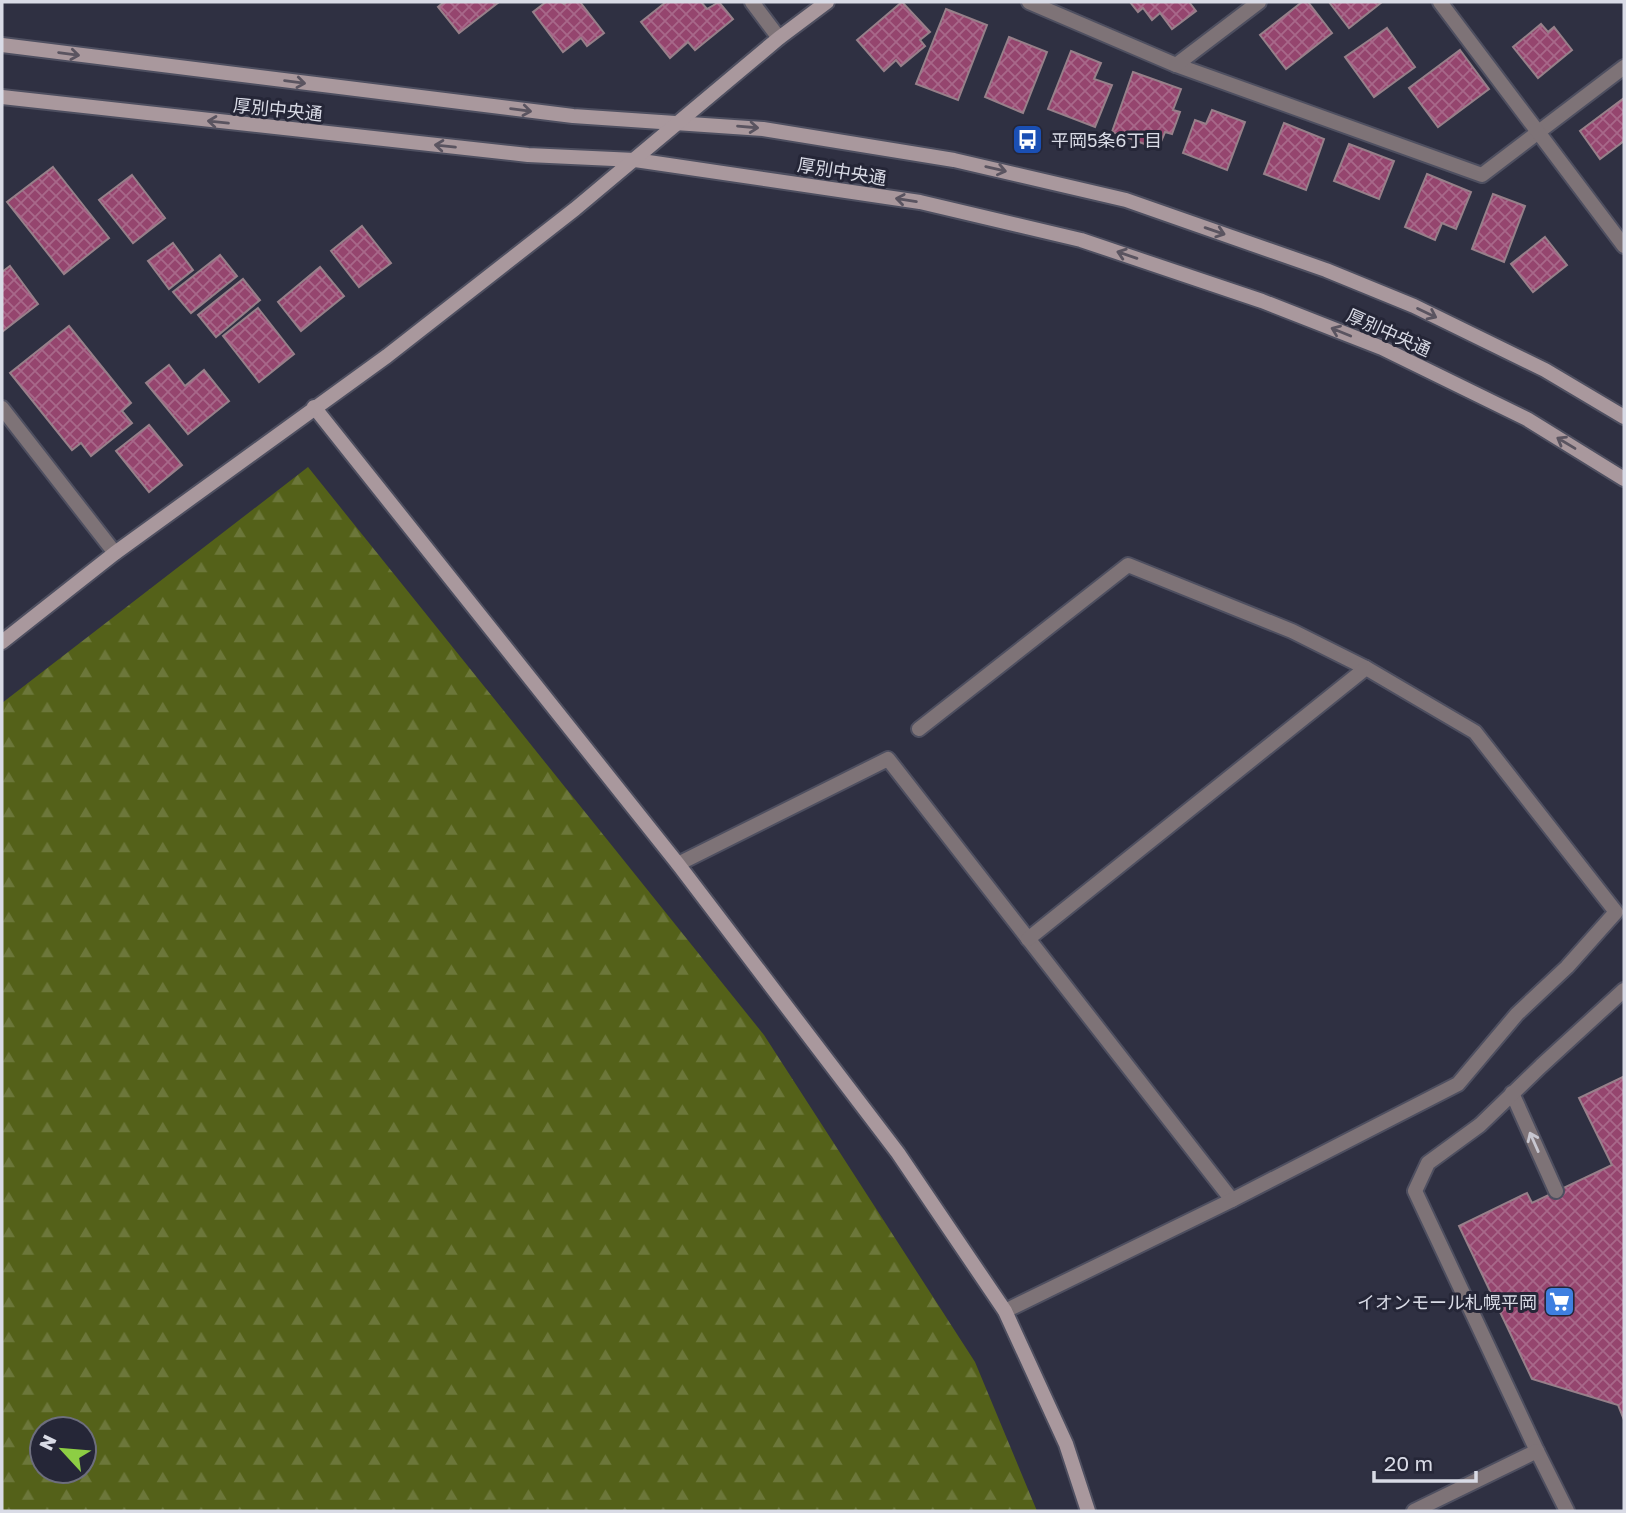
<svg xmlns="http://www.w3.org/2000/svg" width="1626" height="1513" font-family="'Golos Text','Noto Sans JP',sans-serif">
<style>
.forest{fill:url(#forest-firs);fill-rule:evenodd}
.building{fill:url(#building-cross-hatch);stroke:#97808a;stroke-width:2}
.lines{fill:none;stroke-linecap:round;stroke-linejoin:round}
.lane-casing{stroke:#4e4f60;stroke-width:18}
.street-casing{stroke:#4e4f60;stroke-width:18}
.secondary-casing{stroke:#4e4f60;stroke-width:18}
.lane{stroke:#7e7377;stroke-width:14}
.street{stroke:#7e7377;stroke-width:14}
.secondary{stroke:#a9989d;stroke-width:14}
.oneway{stroke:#5a5460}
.oneway2{stroke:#c7c6d0}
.labels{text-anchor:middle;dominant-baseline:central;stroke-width:6;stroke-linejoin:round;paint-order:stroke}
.street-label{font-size:18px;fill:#d9dbe6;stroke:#252637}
.poi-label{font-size:18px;fill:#d9dbe6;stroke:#252637;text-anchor:start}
</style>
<defs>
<pattern id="forest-firs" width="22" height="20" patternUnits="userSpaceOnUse" patternTransform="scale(1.75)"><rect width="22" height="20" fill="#546119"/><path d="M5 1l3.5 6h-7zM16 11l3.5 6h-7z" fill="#6c773a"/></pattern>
<pattern id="building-cross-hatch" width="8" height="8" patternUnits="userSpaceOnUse" patternTransform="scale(1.75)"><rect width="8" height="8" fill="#95456e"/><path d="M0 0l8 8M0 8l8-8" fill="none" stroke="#a8688a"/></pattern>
</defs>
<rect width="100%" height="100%" fill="#2f3042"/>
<!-- forest -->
<path class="forest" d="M 308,467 L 764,1035 L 975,1362 L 1037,1511 L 2,1511 L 2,703 ZM 42,1429 L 84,1429 L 84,1471 L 42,1471 Z"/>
<!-- building -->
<g class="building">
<path d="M 444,2 L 499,2 L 459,33 L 438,7 Z"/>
<path d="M 546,2 L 561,2 L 564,4 L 567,2 L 580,2 L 604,33 L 587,46 L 581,38 L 563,52 L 533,12 Z"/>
<path d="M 666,2 L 701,2 L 707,9 L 719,2 L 733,19 L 695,50 L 688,42 L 670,58 L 641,22 Z"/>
<path d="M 902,2 L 930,32 L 920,40 L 925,46 L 901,66 L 896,60 L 884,71 L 857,40 Z"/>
<path d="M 1130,2 L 1189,2 L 1196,11 L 1172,29 L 1160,13 L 1152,20 L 1143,8 L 1138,12 Z"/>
<path d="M 1302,2 L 1308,2 L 1332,33 L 1286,69 L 1260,35 Z"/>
<path d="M 1329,2 L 1382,2 L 1349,28 Z"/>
<path d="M 946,9 L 987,25 L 958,100 L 916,84 Z"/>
<path d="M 1541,24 L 1548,32 L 1554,27 L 1572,50 L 1538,78 L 1513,47 Z"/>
<path d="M 1387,28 L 1415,67 L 1374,97 L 1345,57 Z"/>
<path d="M 1009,37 L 1047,52 L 1023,113 L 985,97 Z"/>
<path d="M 1460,50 L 1489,89 L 1438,127 L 1409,88 Z"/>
<path d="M 1071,51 L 1101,63 L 1094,79 L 1112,85 L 1095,127 L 1048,109 Z"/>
<path d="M 1133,72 L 1181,89 L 1173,110 L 1180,112 L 1172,134 L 1165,132 L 1158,149 L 1112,132 Z"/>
<path d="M 1624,98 L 1624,141 L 1600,159 L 1580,131 Z"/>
<path d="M 1212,110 L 1245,122 L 1227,170 L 1183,153 L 1195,120 L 1206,124 Z"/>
<path d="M 1284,123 L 1324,139 L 1306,190 L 1264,174 Z"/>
<path d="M 1349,144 L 1394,161 L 1379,199 L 1334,181 Z"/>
<path d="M 53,167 L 109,238 L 64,274 L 7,202 Z"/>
<path d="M 1427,174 L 1471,192 L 1456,229 L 1442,223 L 1435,240 L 1405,227 Z"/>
<path d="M 132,175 L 165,218 L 133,243 L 99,200 Z"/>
<path d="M 1493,194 L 1525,206 L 1504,262 L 1472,249 Z"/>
<path d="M 362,226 L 391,263 L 359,287 L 331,251 Z"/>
<path d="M 1545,237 L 1567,265 L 1533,292 L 1511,264 Z"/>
<path d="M 173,243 L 193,270 L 169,289 L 148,261 Z"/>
<path d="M 220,255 L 237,276 L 191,313 L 173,292 Z"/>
<path d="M 10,266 L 38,304 L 2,332 L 2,272 Z"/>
<path d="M 320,267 L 344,296 L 301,331 L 278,302 Z"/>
<path d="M 243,279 L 260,300 L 216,337 L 198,315 Z"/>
<path d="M 258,308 L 294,354 L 259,382 L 223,336 Z"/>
<path d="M 69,326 L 131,403 L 122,411 L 132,423 L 91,456 L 81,443 L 72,450 L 10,373 Z"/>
<path d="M 169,365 L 185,386 L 204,370 L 229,401 L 188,434 L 146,383 Z"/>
<path d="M 149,425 L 182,465 L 149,492 L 116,451 Z"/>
<path d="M 1623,1077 L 1624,1080 L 1624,1420 L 1618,1405 L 1532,1379 L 1459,1226 L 1527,1193 L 1532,1203 L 1612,1165 L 1579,1098 Z"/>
</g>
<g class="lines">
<defs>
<g id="lane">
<path d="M 919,729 L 1128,565 L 1292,631 L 1366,668"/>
<path d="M 678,864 L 888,759 L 1232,1200"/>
<path d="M 1512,1093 L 1556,1191"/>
<path d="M 1005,1311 L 1232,1200 L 1458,1084 L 1517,1014 L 1567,967 L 1616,912 L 1475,732 L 1366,668 L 1028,939"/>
<path d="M 1537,1451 L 1415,1191 L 1428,1163 L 1480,1125 L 1541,1066 L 1624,990"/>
<path d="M 1414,1511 L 1537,1451 L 1567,1511"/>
</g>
<g id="street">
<path d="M 752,2 L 779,38"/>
<path d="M 1029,2 L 1176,65 L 1482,175 L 1624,67"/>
<path d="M 1440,2 L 1624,246"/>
<path d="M 1176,65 L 1259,2"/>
<path d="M 2,408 L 115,553"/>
</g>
<g id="secondary">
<path d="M 2,45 L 573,116 L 763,129 L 954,160 L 1126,200 L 1326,270 L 1414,306 L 1545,370 L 1624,417"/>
<path d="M 2,97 L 528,155 L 635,160 L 920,202 L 1081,240 L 1262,301 L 1382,348 L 1527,419 L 1624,479"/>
<path d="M 314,407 L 678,864 L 898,1153 L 1005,1311 L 1066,1444 L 1088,1511"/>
<path d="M 2,642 L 115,553 L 387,356 L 575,209 L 779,38 L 827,2"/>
</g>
</defs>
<!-- lane casing -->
<use href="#lane" class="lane-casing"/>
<!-- street casing -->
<use href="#street" class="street-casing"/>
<!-- secondary casing -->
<use href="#secondary" class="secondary-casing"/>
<!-- lane -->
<use href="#lane" class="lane"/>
<!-- street -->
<use href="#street" class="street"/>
<!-- secondary -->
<use href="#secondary" class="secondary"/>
</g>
<!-- one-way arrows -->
<defs><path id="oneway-shaft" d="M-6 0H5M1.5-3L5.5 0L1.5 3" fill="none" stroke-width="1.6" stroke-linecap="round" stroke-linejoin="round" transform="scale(1.75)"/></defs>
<g class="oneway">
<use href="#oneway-shaft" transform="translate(69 54) rotate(8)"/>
<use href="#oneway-shaft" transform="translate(295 82) rotate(7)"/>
<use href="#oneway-shaft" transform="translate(521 110) rotate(7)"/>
<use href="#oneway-shaft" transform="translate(218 122) rotate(-174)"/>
<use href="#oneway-shaft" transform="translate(748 127) rotate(5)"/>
<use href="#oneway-shaft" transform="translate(445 146) rotate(-174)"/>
<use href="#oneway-shaft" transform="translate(996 169) rotate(13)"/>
<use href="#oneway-shaft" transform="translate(906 200) rotate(-171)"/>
<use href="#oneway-shaft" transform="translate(1215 231) rotate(19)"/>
<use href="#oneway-shaft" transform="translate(1127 255) rotate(-161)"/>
<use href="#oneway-shaft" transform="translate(1427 313) rotate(26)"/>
<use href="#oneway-shaft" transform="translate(1341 332) rotate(-158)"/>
<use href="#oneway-shaft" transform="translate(1566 443) rotate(-149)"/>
</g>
<use class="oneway2" href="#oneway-shaft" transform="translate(1534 1142) rotate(-114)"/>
<!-- icons -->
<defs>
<symbol id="bus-square" viewBox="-11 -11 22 22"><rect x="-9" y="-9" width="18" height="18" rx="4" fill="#1a4fb4" stroke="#252637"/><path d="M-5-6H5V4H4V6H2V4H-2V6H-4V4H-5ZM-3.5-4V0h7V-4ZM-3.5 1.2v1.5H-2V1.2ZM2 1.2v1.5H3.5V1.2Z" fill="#fff"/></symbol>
<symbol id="supermarket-square" viewBox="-11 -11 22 22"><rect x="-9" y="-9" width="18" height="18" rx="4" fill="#3f7fe0" stroke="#252637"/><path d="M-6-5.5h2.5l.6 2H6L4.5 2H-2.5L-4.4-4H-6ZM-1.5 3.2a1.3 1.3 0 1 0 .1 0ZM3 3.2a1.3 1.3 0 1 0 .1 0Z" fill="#fff"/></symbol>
</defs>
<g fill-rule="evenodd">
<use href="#bus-square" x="1010" y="122" width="35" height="35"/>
<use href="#supermarket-square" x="1542" y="1284" width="35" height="35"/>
</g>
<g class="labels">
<!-- street labels -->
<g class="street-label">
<text transform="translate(278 109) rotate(6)">厚別中央通</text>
<text transform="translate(842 171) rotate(9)">厚別中央通</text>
<text transform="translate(1389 332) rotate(24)">厚別中央通</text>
</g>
<!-- poi labels -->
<g class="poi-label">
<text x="1051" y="140">平岡5条6丁目</text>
<text x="1537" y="1302" text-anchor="end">イオンモール札幌平岡</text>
</g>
</g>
<!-- border -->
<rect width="1626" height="1513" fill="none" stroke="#d9dbe6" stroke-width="7"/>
<!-- north arrow -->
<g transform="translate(63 1450) rotate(296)"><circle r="33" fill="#252637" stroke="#6d6e7d" stroke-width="2"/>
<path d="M0-5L12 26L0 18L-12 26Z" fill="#8dce44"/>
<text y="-10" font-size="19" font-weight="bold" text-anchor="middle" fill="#d9dbe6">N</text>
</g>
<!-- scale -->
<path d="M1374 1471v10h102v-10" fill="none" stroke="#d9dbe6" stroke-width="3.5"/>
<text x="1384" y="1471" font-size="21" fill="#d9dbe6" stroke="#252637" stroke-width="5" paint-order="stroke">20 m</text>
</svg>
